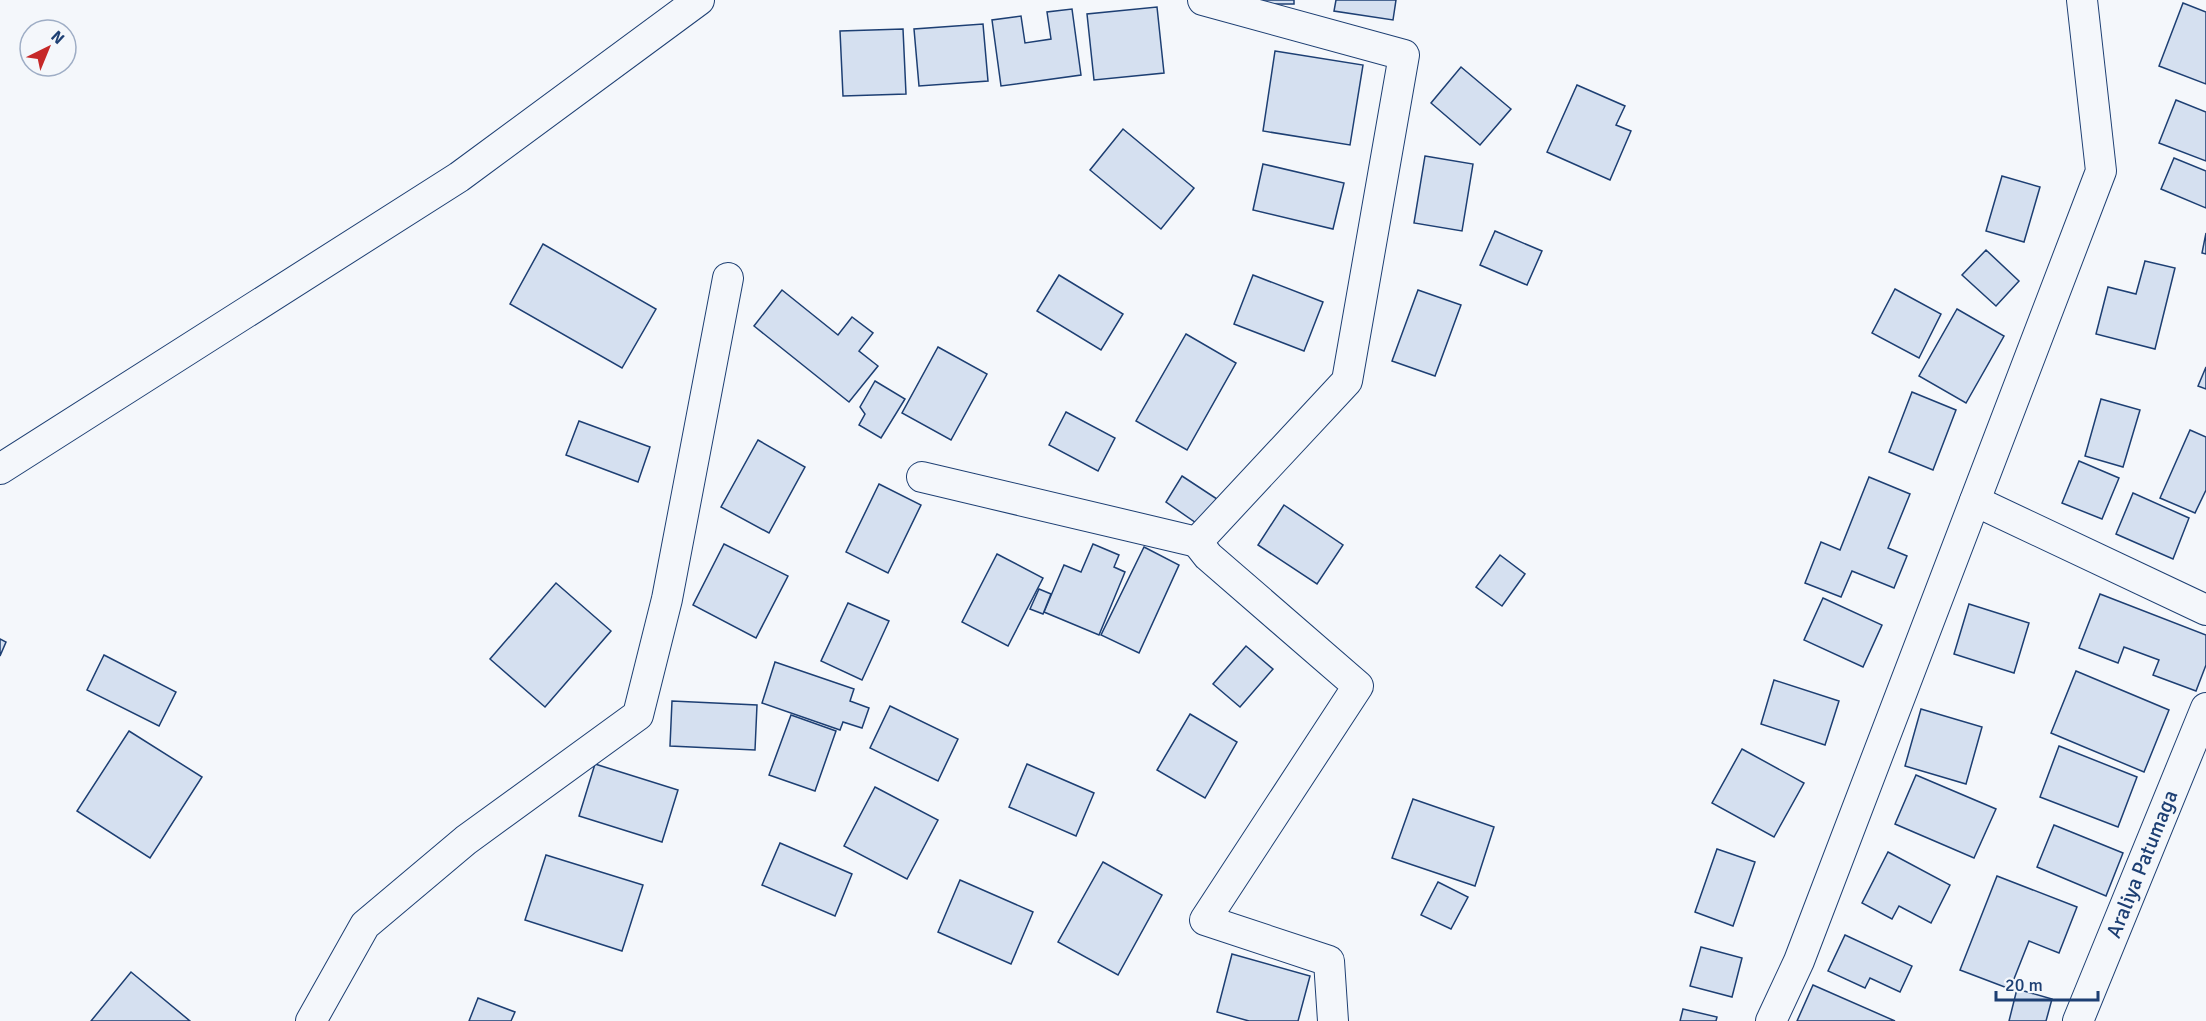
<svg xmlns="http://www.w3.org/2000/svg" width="2206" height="1021" font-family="Signika,sans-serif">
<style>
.building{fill:#d5e0f0;stroke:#1d3f73;stroke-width:1.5}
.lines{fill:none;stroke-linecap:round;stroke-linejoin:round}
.street-casing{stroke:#1d3f73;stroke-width:32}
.street{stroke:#f4f7fb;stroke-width:30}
.labels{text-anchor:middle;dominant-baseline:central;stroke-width:4.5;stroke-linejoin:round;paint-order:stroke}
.street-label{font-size:21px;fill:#1d3f73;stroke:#f4f7fb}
</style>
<rect width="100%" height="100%" fill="#f4f7fb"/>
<!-- building -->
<g class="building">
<rect x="1254" y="0" width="40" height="4"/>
<path d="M 1336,0 L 1396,0 L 1393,20 L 1334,11 Z"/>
<path d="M 2183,3 L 2206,12 L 2206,84 L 2159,66 Z"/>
<path d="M 1157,7 L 1164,73 L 1094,80 L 1087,14 Z"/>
<path d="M 1072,9 L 1081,75 L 1001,86 L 992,20 L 1021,16 L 1025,43 L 1051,39 L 1047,12 Z"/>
<path d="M 983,24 L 988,81 L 919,86 L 914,29 Z"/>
<path d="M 903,29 L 906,94 L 843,96 L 840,31 Z"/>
<path d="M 1275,51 L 1363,65 L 1350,145 L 1263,131 Z"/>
<path d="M 1461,67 L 1511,109 L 1480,145 L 1431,103 Z"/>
<path d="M 1577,85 L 1625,106 L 1616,125 L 1631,131 L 1610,180 L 1547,152 Z"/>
<path d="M 2176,100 L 2206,112 L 2206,161 L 2159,143 Z"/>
<path d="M 1123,129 L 1194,188 L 1161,229 L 1090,170 Z"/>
<path d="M 1425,156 L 1473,164 L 1462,231 L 1414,223 Z"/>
<path d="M 2174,158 L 2206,171 L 2206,208 L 2161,189 Z"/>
<path d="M 1263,164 L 1344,183 L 1333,229 L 1253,210 Z"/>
<path d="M 2002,176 L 2040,187 L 2024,242 L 1986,231 Z"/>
<path d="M 1495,231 L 1542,251 L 1527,285 L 1480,265 Z"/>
<path d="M 2206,233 L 2206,254 L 2202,253 Z"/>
<path d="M 543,244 L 656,309 L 622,368 L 510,304 Z"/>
<path d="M 1986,250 L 2019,281 L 1996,306 L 1962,275 Z"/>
<path d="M 2145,261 L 2175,268 L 2155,349 L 2096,334 L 2108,287 L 2136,294 Z"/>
<path d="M 1059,275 L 1123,314 L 1101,350 L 1037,311 Z"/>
<path d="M 1253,275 L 1323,302 L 1304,351 L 1234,324 Z"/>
<path d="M 1895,289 L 1941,314 L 1919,358 L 1872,333 Z"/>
<path d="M 782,290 L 838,335 L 852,317 L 873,333 L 859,351 L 878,366 L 849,402 L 754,326 Z"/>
<path d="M 1418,290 L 1461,305 L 1435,376 L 1392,361 Z"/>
<path d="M 1957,309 L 2004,336 L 1966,403 L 1919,376 Z"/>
<path d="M 1186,334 L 1236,363 L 1187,450 L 1136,421 Z"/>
<path d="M 938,347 L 987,374 L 951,440 L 902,413 Z"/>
<path d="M 2206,367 L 2206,389 L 2198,386 Z"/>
<path d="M 875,381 L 905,399 L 881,438 L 859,425 L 865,414 L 860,407 Z"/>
<path d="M 1912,392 L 1956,410 L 1933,470 L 1889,452 Z"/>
<path d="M 2101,399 L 2140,410 L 2123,467 L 2085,456 Z"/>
<path d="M 1066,412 L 1115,438 L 1098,471 L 1049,445 Z"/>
<path d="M 579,421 L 650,447 L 638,482 L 566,455 Z"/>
<path d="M 2190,430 L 2206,437 L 2206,490 L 2195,513 L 2160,498 Z"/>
<path d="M 758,440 L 805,467 L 769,533 L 721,507 Z"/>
<path d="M 2079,461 L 2119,478 L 2102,519 L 2062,503 Z"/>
<path d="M 1182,476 L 1217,499 L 1199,525 L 1166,502 Z"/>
<path d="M 1869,477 L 1910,494 L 1888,548 L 1907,556 L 1894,588 L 1852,571 L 1841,597 L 1805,583 L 1821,542 L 1840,550 Z"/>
<path d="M 879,484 L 921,505 L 888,573 L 846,552 Z"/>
<path d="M 2133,493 L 2189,518 L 2173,559 L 2116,534 Z"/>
<path d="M 1284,505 L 1343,545 L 1317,584 L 1258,545 Z"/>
<path d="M 724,544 L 788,576 L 756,638 L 693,605 Z"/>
<path d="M 1093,544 L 1119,555 L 1114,567 L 1125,572 L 1099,635 L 1044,612 L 1064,565 L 1081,572 Z"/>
<path d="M 1144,547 L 1179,565 L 1139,653 L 1101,635 Z"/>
<path d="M 997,554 L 1043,578 L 1008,646 L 962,622 Z"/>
<path d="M 1500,555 L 1525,574 L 1502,606 L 1476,587 Z"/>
<path d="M 556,583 L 611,631 L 545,707 L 490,659 Z"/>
<path d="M 1039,589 L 1051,594 L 1043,614 L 1030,609 Z"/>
<path d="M 2100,594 L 2206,635 L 2206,665 L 2196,691 L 2153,675 L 2159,660 L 2124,647 L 2118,663 L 2079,648 Z"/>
<path d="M 1823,598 L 1882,625 L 1863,667 L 1804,640 Z"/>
<path d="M 848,603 L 889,621 L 862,680 L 821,661 Z"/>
<path d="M 1969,604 L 2029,623 L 2014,673 L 1954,654 Z"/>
<path d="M 0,639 L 6,642 L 0,656 Z"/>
<path d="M 1246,646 L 1273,669 L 1240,707 L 1213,684 Z"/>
<path d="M 104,655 L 176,692 L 159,726 L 87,690 Z"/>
<path d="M 775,662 L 854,689 L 850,701 L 869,708 L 862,728 L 843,722 L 840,730 L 762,703 Z"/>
<path d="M 2076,671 L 2169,710 L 2144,772 L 2051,733 Z"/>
<path d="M 1774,680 L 1839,701 L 1825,745 L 1761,724 Z"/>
<path d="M 672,701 L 757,705 L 755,750 L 670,746 Z"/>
<path d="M 890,706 L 958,739 L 938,781 L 870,748 Z"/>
<path d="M 1921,709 L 1982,727 L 1966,784 L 1905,766 Z"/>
<path d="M 1190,714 L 1237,742 L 1205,798 L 1157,770 Z"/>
<path d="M 791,715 L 836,731 L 815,791 L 769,775 Z"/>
<path d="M 129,731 L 202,777 L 150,858 L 77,811 Z"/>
<path d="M 2059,746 L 2137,777 L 2118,827 L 2040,797 Z"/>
<path d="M 1742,749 L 1804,783 L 1774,837 L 1712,803 Z"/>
<path d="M 595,764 L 678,790 L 662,842 L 579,816 Z"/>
<path d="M 1027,764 L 1094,793 L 1076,836 L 1009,807 Z"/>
<path d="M 1916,775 L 1996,809 L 1974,858 L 1895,824 Z"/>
<path d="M 875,787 L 938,820 L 907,879 L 844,846 Z"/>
<path d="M 1413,799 L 1494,827 L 1475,886 L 1392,858 Z"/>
<path d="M 2054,825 L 2123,853 L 2106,896 L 2037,867 Z"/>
<path d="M 780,843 L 852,874 L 835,916 L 762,885 Z"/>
<path d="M 1717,849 L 1755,862 L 1733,926 L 1695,912 Z"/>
<path d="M 1888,852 L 1950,885 L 1931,923 L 1899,906 L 1892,919 L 1862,903 Z"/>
<path d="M 546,855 L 643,885 L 622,951 L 525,920 Z"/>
<path d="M 1103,862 L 1162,895 L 1118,975 L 1058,942 Z"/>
<path d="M 1997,876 L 2077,907 L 2059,953 L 2029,941 L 2010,989 L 1960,970 Z"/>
<path d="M 960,880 L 1033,912 L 1011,964 L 938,932 Z"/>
<path d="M 1438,882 L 1468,897 L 1451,929 L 1421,915 Z"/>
<path d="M 1845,935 L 1912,966 L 1900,992 L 1870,978 L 1865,988 L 1828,971 Z"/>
<path d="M 1701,947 L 1742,958 L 1732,997 L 1690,986 Z"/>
<path d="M 1232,954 L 1310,976 L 1298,1021 L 1249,1021 L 1217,1012 Z"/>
<path d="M 131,972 L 190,1021 L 91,1021 Z"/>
<path d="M 1813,985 L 1895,1021 L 1797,1021 Z"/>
<path d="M 2017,989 L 2052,999 L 2046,1021 L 2009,1021 Z"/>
<path d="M 478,998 L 515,1012 L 511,1021 L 469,1021 Z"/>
<path d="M 1683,1009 L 1717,1017 L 1716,1021 L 1680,1021 Z"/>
</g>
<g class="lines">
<defs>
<g id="street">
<path d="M 0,469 L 459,177 L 699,0"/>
<path d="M 922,477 L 1197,542 L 1347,381 L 1404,55 L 1203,0"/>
<path d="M 1975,501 L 2206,610"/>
<path d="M 1197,542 L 1208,556 L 1358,686 L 1205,920 L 1329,961 L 1333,1021"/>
<path d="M 311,1021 L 365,925 L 466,840 L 638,715 L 667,599 L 728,278"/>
<path d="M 1771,1021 L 1799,961 L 2101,171 L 2082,0"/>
<path d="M 2078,1021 L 2206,708"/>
</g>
</defs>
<!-- street casing -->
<use href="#street" class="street-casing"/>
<!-- street -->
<use href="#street" class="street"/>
</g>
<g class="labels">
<!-- street labels -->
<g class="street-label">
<text transform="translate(2142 864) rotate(-68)">Araliya Patumaga</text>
</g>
</g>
<!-- north arrow -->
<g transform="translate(48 48) rotate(43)"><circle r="28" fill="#f4f7fb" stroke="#9eadc5" stroke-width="1.5"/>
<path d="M0-4.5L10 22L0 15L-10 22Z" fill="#c62828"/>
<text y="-9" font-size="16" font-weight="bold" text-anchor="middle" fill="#1d3f73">N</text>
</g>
<!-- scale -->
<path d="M1996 991v9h102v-9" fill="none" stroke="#1d3f73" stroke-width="3"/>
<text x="2005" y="991" font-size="18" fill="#1d3f73" stroke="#f4f7fb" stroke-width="4.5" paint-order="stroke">20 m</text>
</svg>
